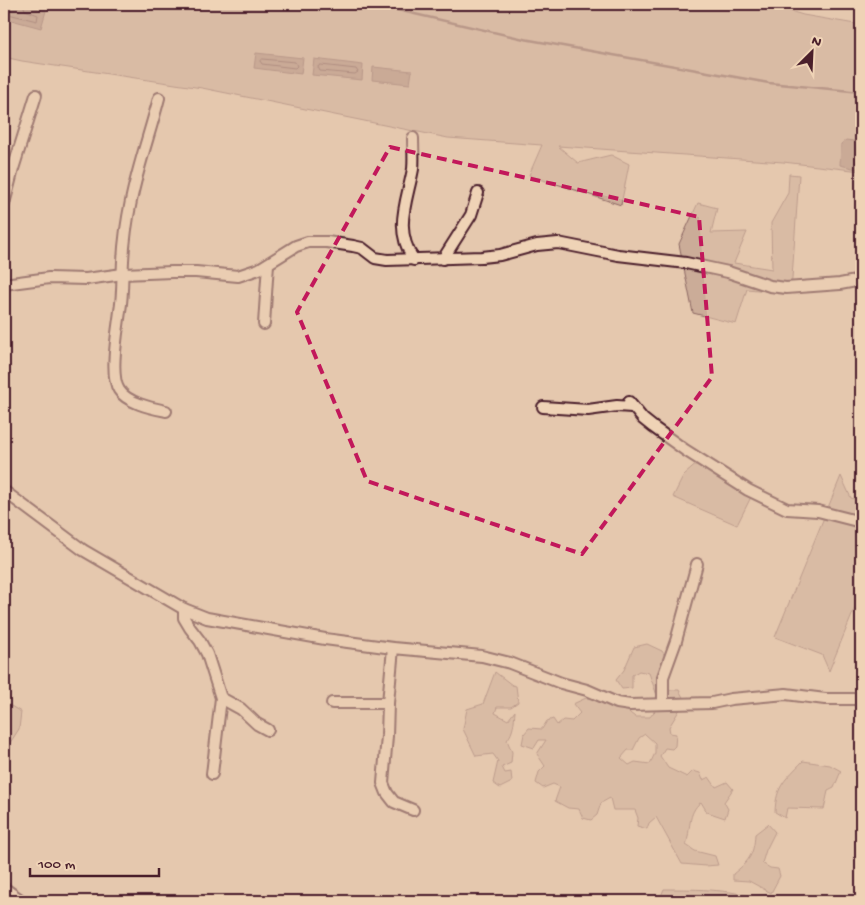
<svg xmlns="http://www.w3.org/2000/svg" width="865" height="905" font-family="'Gochi Hand',sans-serif">
<style>
.green{fill:#cbac98;stroke:#8a6662;fill-rule:evenodd}
.water{fill:#a88579;stroke:#825c5a}
.lines{fill:none;stroke-linecap:round;stroke-linejoin:round}
.shore{stroke:#70484a;stroke-width:1}
.stream{stroke:#825c5a;stroke-width:2.5}
.street-casing{stroke:#4a1f2b;stroke-width:14}
.street{stroke:#efd3b6;stroke-width:10}
.marked{fill:none;stroke:#c2185b;stroke-width:4;stroke-dasharray:10 6;stroke-linejoin:round}
</style>
<rect width="100%" height="100%" fill="#e5c8ae"/>
<filter id="ink" filterUnits="userSpaceOnUse"><feTurbulence type="fractalNoise" baseFrequency=".02" numOctaves="2"/><feDisplacementMap in="SourceGraphic" scale="10" xChannelSelector="R" yChannelSelector="G"/><feConvolveMatrix kernelMatrix="1 2 1 2 8 2 1 2 1" color-interpolation-filters="sRGB"/></filter>
<g filter="url(#ink)">
<!-- green -->
<g class="green">
<path d="M 4,4 L 767,4 L 803,15 L 861,25 L 861,171 L 783,162 L 558,146 L 578,163 L 611,155 L 629,164 L 621,205 L 529,175 L 542,145 L 448,138 L 202,88 L 22,61 L 4,57 Z"/>
<path d="M 789,174 L 799,175 L 791,293 L 747,289 L 736,324 L 693,313 L 679,244 L 698,203 L 717,208 L 711,233 L 747,232 L 734,263 L 772,269 L 771,223 L 788,193 Z"/>
<path d="M 699,462 L 752,495 L 737,525 L 673,497 L 684,475 Z"/>
<path d="M 841,476 L 851,498 L 861,501 L 861,593 L 829,671 L 822,655 L 775,637 Z"/>
<path d="M 647,644 L 662,651 L 667,659 L 662,670 L 669,680 L 669,690 L 679,690 L 685,701 L 669,727 L 670,733 L 676,734 L 675,746 L 672,749 L 665,748 L 660,756 L 668,768 L 687,777 L 693,771 L 700,773 L 703,780 L 709,777 L 716,787 L 727,782 L 733,789 L 724,802 L 728,809 L 725,818 L 707,812 L 701,802 C 687,813 691,830 686,845 L 695,851 L 715,856 L 718,865 L 706,866 L 682,864 L 656,817 L 649,823 L 647,829 L 637,826 L 638,818 L 635,810 L 613,810 L 610,798 L 601,803 L 597,815 L 591,820 L 583,818 L 579,809 L 568,808 L 555,801 L 560,787 L 553,784 L 543,788 L 536,783 L 539,772 L 545,766 L 537,754 L 546,740 L 539,740 L 534,748 L 522,744 L 524,734 L 529,728 L 542,729 L 547,721 L 553,719 L 557,725 L 563,720 L 572,721 L 580,713 L 573,704 L 586,698 L 609,702 L 620,705 L 635,717 L 650,717 L 660,704 L 649,673 L 639,671 L 632,675 L 632,688 L 622,689 L 616,680 L 624,670 L 634,647 ZM 645,734 L 655,743 L 655,753 L 650,764 L 635,762 L 629,765 L 621,758 L 628,750 L 633,750 L 639,738 Z"/>
<path d="M 495,672 L 512,685 L 516,686 L 518,702 L 511,707 L 497,707 L 495,713 L 508,720 L 515,711 C 514,721 514,732 507,740 L 512,752 L 511,763 L 502,767 L 505,773 L 511,772 L 512,782 L 500,788 L 493,783 L 498,761 L 493,754 L 476,756 L 463,729 L 467,709 L 483,704 Z"/>
<path d="M 4,702 L 21,712 L 19,729 L 4,752 Z"/>
<path d="M 803,761 L 830,765 L 841,771 L 834,788 L 828,791 L 824,809 L 787,808 L 785,818 L 775,812 C 776,785 786,779 803,761 Z"/>
<path d="M 768,824 L 775,832 L 766,850 L 762,863 L 770,868 L 778,869 L 780,876 L 771,893 L 749,881 L 733,880 L 733,874 C 749,861 754,855 755,834 Z"/>
<path d="M 664,889 C 699,889 734,889 767,901 L 659,901 Z"/>
</g>
<!-- water -->
<g class="water">
<path d="M 4,4 L 21,4 L 46,11 L 41,28 L 4,18 Z"/>
<path d="M 256,53 L 303,58 L 301,74 L 254,68 Z"/>
<path d="M 314,59 L 363,65 L 362,80 L 312,75 Z"/>
<path d="M 373,67 L 412,71 L 410,84 L 372,80 Z"/>
<path d="M 846,140 L 861,142 L 861,170 L 840,165 L 841,144 Z"/>
</g>
<g class="lines">
<!-- shore -->
<g class="shore">
<path d="M 4,13 L 37,21 L 38,15 L 25,10 L 23,4"/>
<path d="M 262,59 L 295,62 L 297,66 L 295,68 L 262,64 L 260,61 Z"/>
<path d="M 321,65 L 356,69 L 358,72 L 355,74 L 320,71 L 318,67 Z"/>
</g>
<!-- stream -->
<path class="stream" d="M 371,4 L 524,39 L 769,83 L 861,92"/>
<defs>
<g id="street">
<path d="M 159,98 C 150,133 138,166 131,201 C 127,220 124,242 123,261 C 122,278 123,294 120,311 C 118,329 109,375 119,390 C 127,403 152,408 166,411"/>
<path d="M 413,138 C 413,148 414,159 413,169 C 407,202 393,229 414,260"/>
<path d="M 4,204 L 13,169 L 36,95"/>
<path d="M 443,259 L 471,215 L 478,193"/>
<path d="M 4,284 L 49,278 L 86,279 L 123,274 L 172,272 L 196,272 L 238,276 L 259,269 L 296,246 L 308,242 L 327,242 L 353,246 L 362,248 L 375,258 L 387,260 L 482,257 L 500,255 L 537,245 L 558,243 L 618,255 L 686,263 L 728,272 L 770,286 L 786,288 L 840,284 L 861,280"/>
<path d="M 264,324 L 268,264"/>
<path d="M 629,402 L 643,419 L 653,427 L 685,450 L 748,490 L 787,509 L 818,511 L 861,522"/>
<path d="M 543,407 L 588,410 L 617,406 L 632,407"/>
<path d="M 4,491 L 83,550 L 184,609 L 207,618 L 325,639 L 393,648 L 482,656 L 510,663 L 561,683 L 587,690 L 617,703 L 630,705 L 712,703 L 731,699 L 786,694 L 825,699 L 861,699"/>
<path d="M 184,609 L 184,618 L 190,628 L 200,641 L 207,654 L 221,698 L 212,774"/>
<path d="M 393,648 L 388,703 L 387,736 L 383,783 L 387,793 L 394,802 L 413,810"/>
<path d="M 221,698 L 241,709 L 257,724 L 268,730"/>
<path d="M 332,703 L 388,703"/>
<path d="M 663,704 L 663,677 L 676,641 L 697,564"/>
<path d="M 4,888 L 22,901"/>
</g>
</defs>
<!-- street casing -->
<use href="#street" class="street-casing"/>
<!-- street -->
<use href="#street" class="street"/>
</g>
</g>
<!-- marked area -->
<path d="M0 0H865V905H0ZM 390,147 L 699,217 L 712,377 L 582,554 L 367,481 L 297,312 Z" fill="#e5c8ae" fill-opacity=".55" fill-rule="evenodd"/>
<path class="marked" d="M 390,147 L 699,217 L 712,377 L 582,554 L 367,481 L 297,312 Z"/>
<!-- margin -->
<rect width="865" height="905" fill="none" stroke="#efd3b6" stroke-width="20"/>
<rect x="10" y="10" width="845" height="885" fill="none" stroke="#4a1f2b" stroke-width="2" filter="url(#ink)"/>
<!-- north arrow -->
<g transform="translate(812 52) rotate(24)" stroke="#efd3b6" stroke-width="4" paint-order="stroke">
<path d="M0-4L9 19L0 12L-9 19Z" fill="#4a1f2b"/>
<text y="-8" font-size="14" font-weight="bold" text-anchor="middle" fill="#4a1f2b">N</text>
</g>
<!-- scale -->
<path d="M30 868v8h129v-8" fill="none" stroke="#4a1f2b" stroke-width="2.5"/>
<text x="38" y="868" font-size="15" fill="#4a1f2b" stroke="#efd3b6" stroke-width="4" paint-order="stroke">100 m</text>
</svg>
